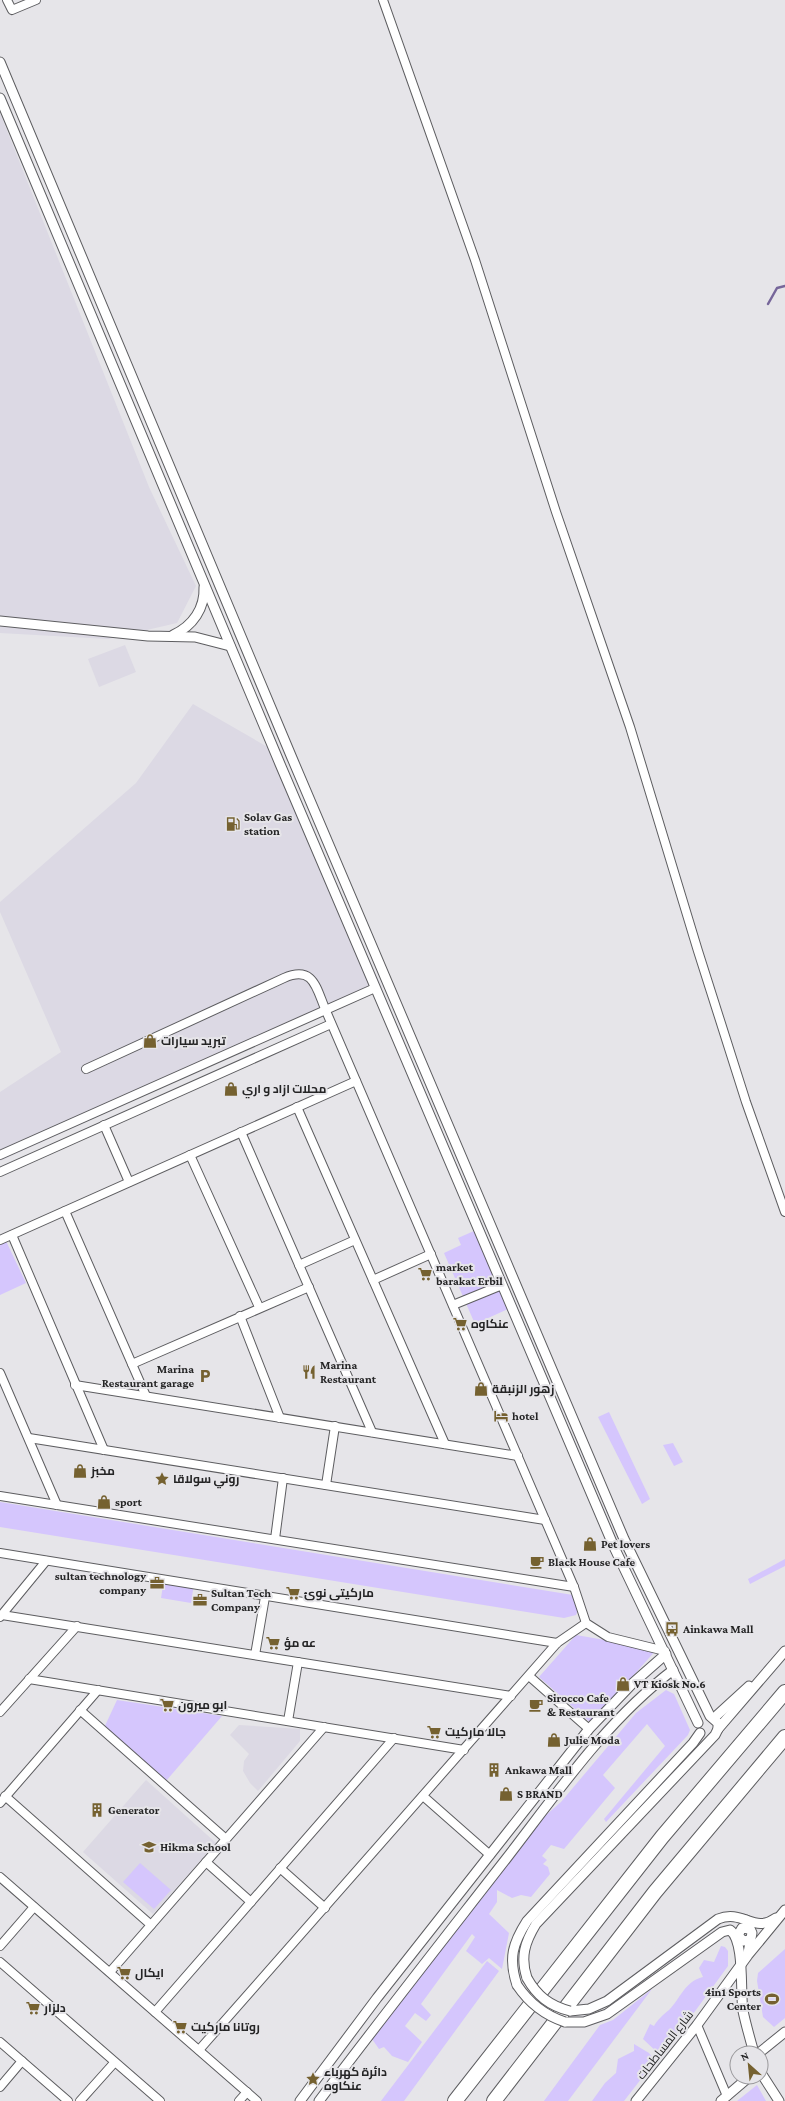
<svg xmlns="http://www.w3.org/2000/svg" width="785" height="2101" font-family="'Crimson Pro',Cairo,serif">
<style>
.built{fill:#dcd9e4}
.green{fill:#d5c6fd}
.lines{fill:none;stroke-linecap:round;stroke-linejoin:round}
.stream{stroke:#76669a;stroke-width:2.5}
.minor-casing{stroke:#5d5d60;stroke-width:10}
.tertiary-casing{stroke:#5d5d60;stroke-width:11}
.motorway-casing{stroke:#5d5d60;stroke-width:16}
.minor{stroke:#fff;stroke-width:8}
.tertiary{stroke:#fff;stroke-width:9}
.motorway{stroke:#fff;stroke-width:14}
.tertiary-bridge-casing{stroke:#5d5d60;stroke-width:11;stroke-linecap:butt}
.tertiary-bridge{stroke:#fff;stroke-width:9}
.labels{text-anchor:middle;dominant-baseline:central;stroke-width:4;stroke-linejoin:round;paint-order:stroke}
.poi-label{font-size:12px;font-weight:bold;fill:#252526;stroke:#e6e5e9;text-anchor:start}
.street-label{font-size:12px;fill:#252526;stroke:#e6e5e9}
</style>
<rect width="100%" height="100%" fill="#e6e5e9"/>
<!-- built -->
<g class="built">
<path d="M 0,113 L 149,487 L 196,586 L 177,623 L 108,639 L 0,633 Z"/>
<path d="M 125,645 L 136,672 L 99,687 L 88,659 Z"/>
<path d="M 193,704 L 278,753 L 382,988 L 0,1161 L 0,1092 L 61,1052 L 0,912 L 0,902 L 136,783 Z"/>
<path d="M 239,1725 L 300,1729 L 300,1741 L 258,1791 L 250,1783 L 243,1771 L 244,1761 L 249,1754 L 230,1735 Z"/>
<path d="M 146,1780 L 216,1843 L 153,1914 L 83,1852 Z"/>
</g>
<!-- green -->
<g class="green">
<path d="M 474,1231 L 508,1309 L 475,1324 L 444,1253 L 461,1245 L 458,1238 Z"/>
<path d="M 6,1241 L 26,1283 L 0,1295 L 0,1243 Z"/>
<path d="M 609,1412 L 650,1499 L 642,1504 L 598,1417 Z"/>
<path d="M 673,1443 L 683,1462 L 674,1466 L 663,1445 Z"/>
<path d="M 0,1502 L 573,1595 L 578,1610 L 576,1615 L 564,1618 L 0,1527 Z"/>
<path d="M 785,1559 L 785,1566 L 750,1584 L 748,1579 Z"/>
<path d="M 164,1579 L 194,1584 L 191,1603 L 161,1598 Z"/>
<path d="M 576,1635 L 657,1649 L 591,1723 L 539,1677 Z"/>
<path d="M 666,1690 L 674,1694 L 690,1730 L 688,1735 L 606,1822 L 604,1819 L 665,1746 L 647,1724 L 603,1775 L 615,1788 L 564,1849 L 551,1845 L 542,1856 L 547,1860 L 543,1864 L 548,1867 L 550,1874 L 531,1897 L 521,1895 L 512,1898 L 497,1890 L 497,1902 L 489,1914 L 509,1933 L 502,1969 L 489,1958 L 482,1964 L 466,1951 L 475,1937 L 472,1934 L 421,2004 L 431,2015 L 426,2021 L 415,2013 L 405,2026 L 422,2042 L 408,2062 L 392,2056 L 384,2047 L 379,2049 L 372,2039 L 545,1816 L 561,1802 L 636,1713 Z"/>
<path d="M 117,1700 L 222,1716 L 166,1781 L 104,1728 Z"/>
<path d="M 140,1863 L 171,1890 L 154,1909 L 123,1882 Z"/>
<path d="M 721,1946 L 725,1947 L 728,1951 L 728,1966 L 693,2014 L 659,2054 L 643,2039 L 650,2024 L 654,2026 C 658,2019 662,2016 669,2010 C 681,1998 684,1982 703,1977 L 699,1968 L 704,1960 L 714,1962 Z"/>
<path d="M 785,1949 L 785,2018 L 774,2027 L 763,2017 L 757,1981 L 758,1973 Z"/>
<path d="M 487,1961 L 499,1971 L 404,2101 L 381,2101 Z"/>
<path d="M 652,1989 L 568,2101 L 544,2101 L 600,2025 L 613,2020 Z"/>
<path d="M 634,2044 L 649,2053 L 655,2061 L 624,2101 L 592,2101 L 605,2083 L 616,2073 L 618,2059 L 634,2051 Z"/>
<path d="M 757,2085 L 766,2101 L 737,2101 Z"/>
</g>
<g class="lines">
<!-- stream -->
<path class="stream" d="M 768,304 L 777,288 L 785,286"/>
<defs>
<g id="minor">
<path d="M 7,0 L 12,10 L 36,0"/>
<path d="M 383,0 L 475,260 L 556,512 L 630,727 L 698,951 L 746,1102 L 785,1212"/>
<path d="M 86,1069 L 284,978 C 314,965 316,988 326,1011 L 574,1587 L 586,1623 L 608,1637 L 665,1651"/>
<path d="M 297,1107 L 445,1444"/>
<path d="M 104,1125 L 129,1182"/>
<path d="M 241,1132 L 372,1432"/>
<path d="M 0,1155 L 375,988"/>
<path d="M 190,1155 L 259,1307"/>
<path d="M 0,1172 L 331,1024"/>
<path d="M 65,1211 L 146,1396"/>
<path d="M 12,1235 L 104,1450"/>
<path d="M 0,1240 L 356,1081"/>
<path d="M 299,1265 L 355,1240"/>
<path d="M 373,1280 L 431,1254"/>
<path d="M 453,1305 L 502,1285"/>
<path d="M 240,1316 L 280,1418"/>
<path d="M 132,1364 L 309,1287"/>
<path d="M 0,1373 L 57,1505"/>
<path d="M 75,1385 L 518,1456"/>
<path d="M 29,1438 L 545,1520"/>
<path d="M 326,1485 L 335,1426"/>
<path d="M 0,1496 L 574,1587"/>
<path d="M 275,1539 L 283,1478"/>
<path d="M 0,1553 L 557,1643"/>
<path d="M 2,1615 L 511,1696"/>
<path d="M 0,1617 L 46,1561"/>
<path d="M 255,1655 L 265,1597"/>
<path d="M 529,1676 L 589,1729"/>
<path d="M 29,1679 L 464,1750"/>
<path d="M 80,1710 L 226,1839"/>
<path d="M 0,1712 L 77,1626"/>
<path d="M 288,1721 L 298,1662"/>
<path d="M 5,1796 L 151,1925"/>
<path d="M 423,1796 L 490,1855"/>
<path d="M 0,1803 L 98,1690"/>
<path d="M 206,1862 L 251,1902"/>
<path d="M 280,1868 L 325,1908"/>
<path d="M 0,1877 L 257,2101"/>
<path d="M 0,1946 L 34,1907"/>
<path d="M 0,1962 L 160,2101"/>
<path d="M 110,1972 L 324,1727"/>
<path d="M 155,2012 L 394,1738"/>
<path d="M 697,2025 L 727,2096"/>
<path d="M 0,2042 L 68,2101"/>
<path d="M 199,2050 L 557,1643 L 586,1623"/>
<path d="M 0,2087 L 22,2061"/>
<path d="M 80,2101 L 114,2063"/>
<path d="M 239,2101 L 247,2092"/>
</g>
<g id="tertiary">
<path d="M 0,62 L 292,758 L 624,1539 L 710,1716 L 718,1723 L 718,1729 L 715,1735 L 536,1924 C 525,1942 520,1957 527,1978"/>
<path d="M 0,98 L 280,764 L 614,1547 L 698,1723"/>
<path d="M 0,621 L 148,636 L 195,637 L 230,646"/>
<path d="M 173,635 C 193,626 205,608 204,587"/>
<path d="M 714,1718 L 749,1686"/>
<path d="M 718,1729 L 785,1651"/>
<path d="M 746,1920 L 752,1933 L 748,1953"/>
<path d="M 749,1929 L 742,1928 L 738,1935 L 743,1941 L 750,1940"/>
<path d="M 517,1985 C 508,1958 513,1943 527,1921 L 693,1743 L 700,1733"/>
<path d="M 570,2011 L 589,2009 L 607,2001 L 718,1919 C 743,1909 754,1934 776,1918"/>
<path d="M 565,2022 L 584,2022 L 607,2014 L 722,1932 L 730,1930 C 745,1941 740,1992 743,2011 C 746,2025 750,2039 754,2053"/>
<path d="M 759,2053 L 785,2032"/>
<path d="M 761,2073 L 779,2101"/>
<path d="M 300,2101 L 377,1998 L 589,1729 L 633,1683 L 666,1654"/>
<path d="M 319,2101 C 380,2020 443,1940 506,1859 C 557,1793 606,1721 673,1670"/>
<path d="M 636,2101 L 697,2025 L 748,1955 L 785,1910"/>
<path d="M 721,2101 L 749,2077"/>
</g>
<g id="motorway">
<path d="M 455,2101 L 662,1837 L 785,1692"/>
<path d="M 494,2101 L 655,1892 L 785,1737"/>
</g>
</defs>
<!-- minor casing -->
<use href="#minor" class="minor-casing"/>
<!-- tertiary casing -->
<use href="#tertiary" class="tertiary-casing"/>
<!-- motorway casing -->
<use href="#motorway" class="motorway-casing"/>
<!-- minor -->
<use href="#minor" class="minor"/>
<!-- tertiary -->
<use href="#tertiary" class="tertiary"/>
<!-- motorway -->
<use href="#motorway" class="motorway"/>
<defs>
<g id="tertiary-bridge">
<path d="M 527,1978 C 537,1996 550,2006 570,2011"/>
<path d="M 517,1985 C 529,2003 544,2015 565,2022"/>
</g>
</defs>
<!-- tertiary-bridge casing -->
<use href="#tertiary-bridge" class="tertiary-bridge-casing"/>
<!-- tertiary-bridge -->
<use href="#tertiary-bridge" class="tertiary-bridge"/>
</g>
<!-- icons -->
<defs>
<symbol id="fuel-bare" viewBox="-9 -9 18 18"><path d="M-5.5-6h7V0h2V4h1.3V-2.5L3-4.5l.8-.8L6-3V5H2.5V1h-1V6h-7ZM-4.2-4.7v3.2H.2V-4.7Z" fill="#756130" stroke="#e6e5e9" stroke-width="2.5" paint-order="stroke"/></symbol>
<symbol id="shop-bare" viewBox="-9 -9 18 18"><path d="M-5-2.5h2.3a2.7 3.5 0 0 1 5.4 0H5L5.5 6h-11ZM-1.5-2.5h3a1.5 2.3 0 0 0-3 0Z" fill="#756130" stroke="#e6e5e9" stroke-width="2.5" paint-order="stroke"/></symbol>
<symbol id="supermarket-bare" viewBox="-9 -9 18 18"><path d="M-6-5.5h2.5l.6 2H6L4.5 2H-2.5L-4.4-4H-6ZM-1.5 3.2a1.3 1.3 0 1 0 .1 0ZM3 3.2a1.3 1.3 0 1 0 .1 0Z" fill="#756130" stroke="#e6e5e9" stroke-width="2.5" paint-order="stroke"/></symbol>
<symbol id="restaurant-bare" viewBox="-9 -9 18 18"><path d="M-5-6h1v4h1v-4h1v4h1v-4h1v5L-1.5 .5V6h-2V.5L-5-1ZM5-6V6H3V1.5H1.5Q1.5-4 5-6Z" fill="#756130" stroke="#e6e5e9" stroke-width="2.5" paint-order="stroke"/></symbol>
<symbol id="parking-bare" viewBox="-9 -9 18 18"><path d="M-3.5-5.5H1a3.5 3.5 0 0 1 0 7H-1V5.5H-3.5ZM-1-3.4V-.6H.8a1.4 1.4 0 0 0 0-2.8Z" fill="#756130" stroke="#e6e5e9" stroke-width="2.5" paint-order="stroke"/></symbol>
<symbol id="hotel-bare" viewBox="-9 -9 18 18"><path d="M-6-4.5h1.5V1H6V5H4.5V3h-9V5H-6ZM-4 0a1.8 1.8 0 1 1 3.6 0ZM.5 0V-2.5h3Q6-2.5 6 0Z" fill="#756130" stroke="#e6e5e9" stroke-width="2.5" paint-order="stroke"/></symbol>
<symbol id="sight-bare" viewBox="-9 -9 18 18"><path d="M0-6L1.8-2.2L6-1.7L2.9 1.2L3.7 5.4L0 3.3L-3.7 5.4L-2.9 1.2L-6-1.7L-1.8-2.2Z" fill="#756130" stroke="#e6e5e9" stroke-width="2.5" paint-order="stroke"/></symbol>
<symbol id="cafe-bare" viewBox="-9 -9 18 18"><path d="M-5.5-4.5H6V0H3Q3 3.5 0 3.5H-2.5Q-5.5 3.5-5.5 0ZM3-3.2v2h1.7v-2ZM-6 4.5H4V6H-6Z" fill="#756130" stroke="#e6e5e9" stroke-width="2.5" paint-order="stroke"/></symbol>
<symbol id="office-bare" viewBox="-9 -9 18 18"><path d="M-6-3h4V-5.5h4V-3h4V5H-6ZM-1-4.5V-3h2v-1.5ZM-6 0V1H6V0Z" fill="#756130" stroke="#e6e5e9" stroke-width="2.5" paint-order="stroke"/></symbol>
<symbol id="bus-bare" viewBox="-9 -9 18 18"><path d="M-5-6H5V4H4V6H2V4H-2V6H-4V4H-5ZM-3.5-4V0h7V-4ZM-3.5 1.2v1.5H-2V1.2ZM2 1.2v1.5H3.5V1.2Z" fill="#756130" stroke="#e6e5e9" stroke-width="2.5" paint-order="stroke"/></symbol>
<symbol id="building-bare" viewBox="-9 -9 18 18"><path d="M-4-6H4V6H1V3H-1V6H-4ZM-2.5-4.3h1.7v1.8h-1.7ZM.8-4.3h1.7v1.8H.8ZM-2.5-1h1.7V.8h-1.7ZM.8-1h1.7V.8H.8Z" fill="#756130" stroke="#e6e5e9" stroke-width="2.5" paint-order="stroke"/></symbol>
<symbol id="school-bare" viewBox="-9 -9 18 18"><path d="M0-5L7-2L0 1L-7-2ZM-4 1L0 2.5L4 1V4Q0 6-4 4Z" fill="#756130" stroke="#e6e5e9" stroke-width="2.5" paint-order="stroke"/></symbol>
<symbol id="stadium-bare" viewBox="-9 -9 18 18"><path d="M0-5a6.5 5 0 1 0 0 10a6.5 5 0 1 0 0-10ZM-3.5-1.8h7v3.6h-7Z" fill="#756130" stroke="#e6e5e9" stroke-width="2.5" paint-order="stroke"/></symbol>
</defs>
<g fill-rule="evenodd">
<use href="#fuel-bare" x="223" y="814" width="20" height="20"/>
<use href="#shop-bare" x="140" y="1031" width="20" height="20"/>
<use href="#shop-bare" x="221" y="1079" width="20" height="20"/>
<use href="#supermarket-bare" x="415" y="1264" width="20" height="20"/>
<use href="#supermarket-bare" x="450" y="1314" width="20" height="20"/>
<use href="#restaurant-bare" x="299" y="1362" width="20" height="20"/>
<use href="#parking-bare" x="195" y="1366" width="20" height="20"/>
<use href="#shop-bare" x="471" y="1379" width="20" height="20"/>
<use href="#hotel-bare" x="491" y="1406" width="20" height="20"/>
<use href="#shop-bare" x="70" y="1461" width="20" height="20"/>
<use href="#sight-bare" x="152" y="1469" width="20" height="20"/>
<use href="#shop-bare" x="94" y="1492" width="20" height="20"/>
<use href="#shop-bare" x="580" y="1534" width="20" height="20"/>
<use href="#cafe-bare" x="527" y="1552" width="20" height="20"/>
<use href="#office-bare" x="147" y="1573" width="20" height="20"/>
<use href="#supermarket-bare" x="283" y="1583" width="20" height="20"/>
<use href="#office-bare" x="190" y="1590" width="20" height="20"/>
<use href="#bus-bare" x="662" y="1619" width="20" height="20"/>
<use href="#supermarket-bare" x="263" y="1633" width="20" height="20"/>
<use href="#shop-bare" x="613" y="1674" width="20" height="20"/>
<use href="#supermarket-bare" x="157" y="1695" width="20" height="20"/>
<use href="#cafe-bare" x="526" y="1695" width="20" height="20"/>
<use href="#supermarket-bare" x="424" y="1722" width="20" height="20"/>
<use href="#shop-bare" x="544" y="1730" width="20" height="20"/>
<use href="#building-bare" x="484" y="1760" width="20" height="20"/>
<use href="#shop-bare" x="496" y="1784" width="20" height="20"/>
<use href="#building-bare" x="87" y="1800" width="20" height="20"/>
<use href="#school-bare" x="139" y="1837" width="20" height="20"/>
<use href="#supermarket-bare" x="114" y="1963" width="20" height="20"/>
<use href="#stadium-bare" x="762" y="1989" width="20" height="20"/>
<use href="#supermarket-bare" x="23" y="1998" width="20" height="20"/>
<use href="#supermarket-bare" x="170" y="2017" width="20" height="20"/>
<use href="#sight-bare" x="303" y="2069" width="20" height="20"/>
</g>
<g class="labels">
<!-- poi labels -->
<g class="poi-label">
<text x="244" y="817">Solav Gas<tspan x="244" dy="14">station</tspan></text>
<text x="161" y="1041">تبريد سيارات</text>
<text x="242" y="1089">محلات ازاد و اري</text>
<text x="436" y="1267">market<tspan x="436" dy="14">barakat Erbil</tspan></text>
<text x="471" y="1324">عنكاوه</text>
<text x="320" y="1365">Marina<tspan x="320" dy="14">Restaurant</tspan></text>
<text x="194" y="1369" text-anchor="end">Marina<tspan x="194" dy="14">Restaurant garage</tspan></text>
<text x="492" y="1389">زهور الزنبقة</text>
<text x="512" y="1416">hotel</text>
<text x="91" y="1471">مخبز</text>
<text x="173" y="1479">روني سولاقا</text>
<text x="115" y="1502">sport</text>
<text x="601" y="1544">Pet lovers</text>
<text x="548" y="1562">Black House Cafe</text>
<text x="146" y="1576" text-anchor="end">sultan technology<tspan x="146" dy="14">company</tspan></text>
<text x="211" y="1593">Sultan Tech<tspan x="211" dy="14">Company</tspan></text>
<text x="304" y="1593">مارکیتی نوئ</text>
<text x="683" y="1629">Ainkawa Mall</text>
<text x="284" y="1643">عه مؤ</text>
<text x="634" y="1684">VT Kiosk No.6</text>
<text x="547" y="1698">Sirocco Cafe<tspan x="547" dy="14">&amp; Restaurant</tspan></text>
<text x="178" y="1705">ابو ميرون</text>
<text x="445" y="1732">جالا ماركيت</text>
<text x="565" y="1740">Julie Moda</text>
<text x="505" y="1770">Ankawa Mall</text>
<text x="517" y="1794">S BRAND</text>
<text x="108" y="1810">Generator</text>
<text x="160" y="1847">Hikma School</text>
<text x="135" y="1973">ايكال</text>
<text x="761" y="1992" text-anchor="end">4in1 Sports<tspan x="761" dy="14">Center</tspan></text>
<text x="44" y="2008">دلزار</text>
<text x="191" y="2027">روتانا ماركيت</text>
<text x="324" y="2072">دائرة كهرباء<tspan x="324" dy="14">عنكاوه</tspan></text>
</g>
<!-- street labels -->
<g class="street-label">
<text transform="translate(665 2045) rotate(-52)">شارع المساطحات</text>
</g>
</g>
<!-- north arrow -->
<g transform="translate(749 2065) rotate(333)"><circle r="19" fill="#e6e5e9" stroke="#99989b"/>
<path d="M0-3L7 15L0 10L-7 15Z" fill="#756130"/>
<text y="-6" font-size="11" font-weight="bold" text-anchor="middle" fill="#252526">N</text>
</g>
</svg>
